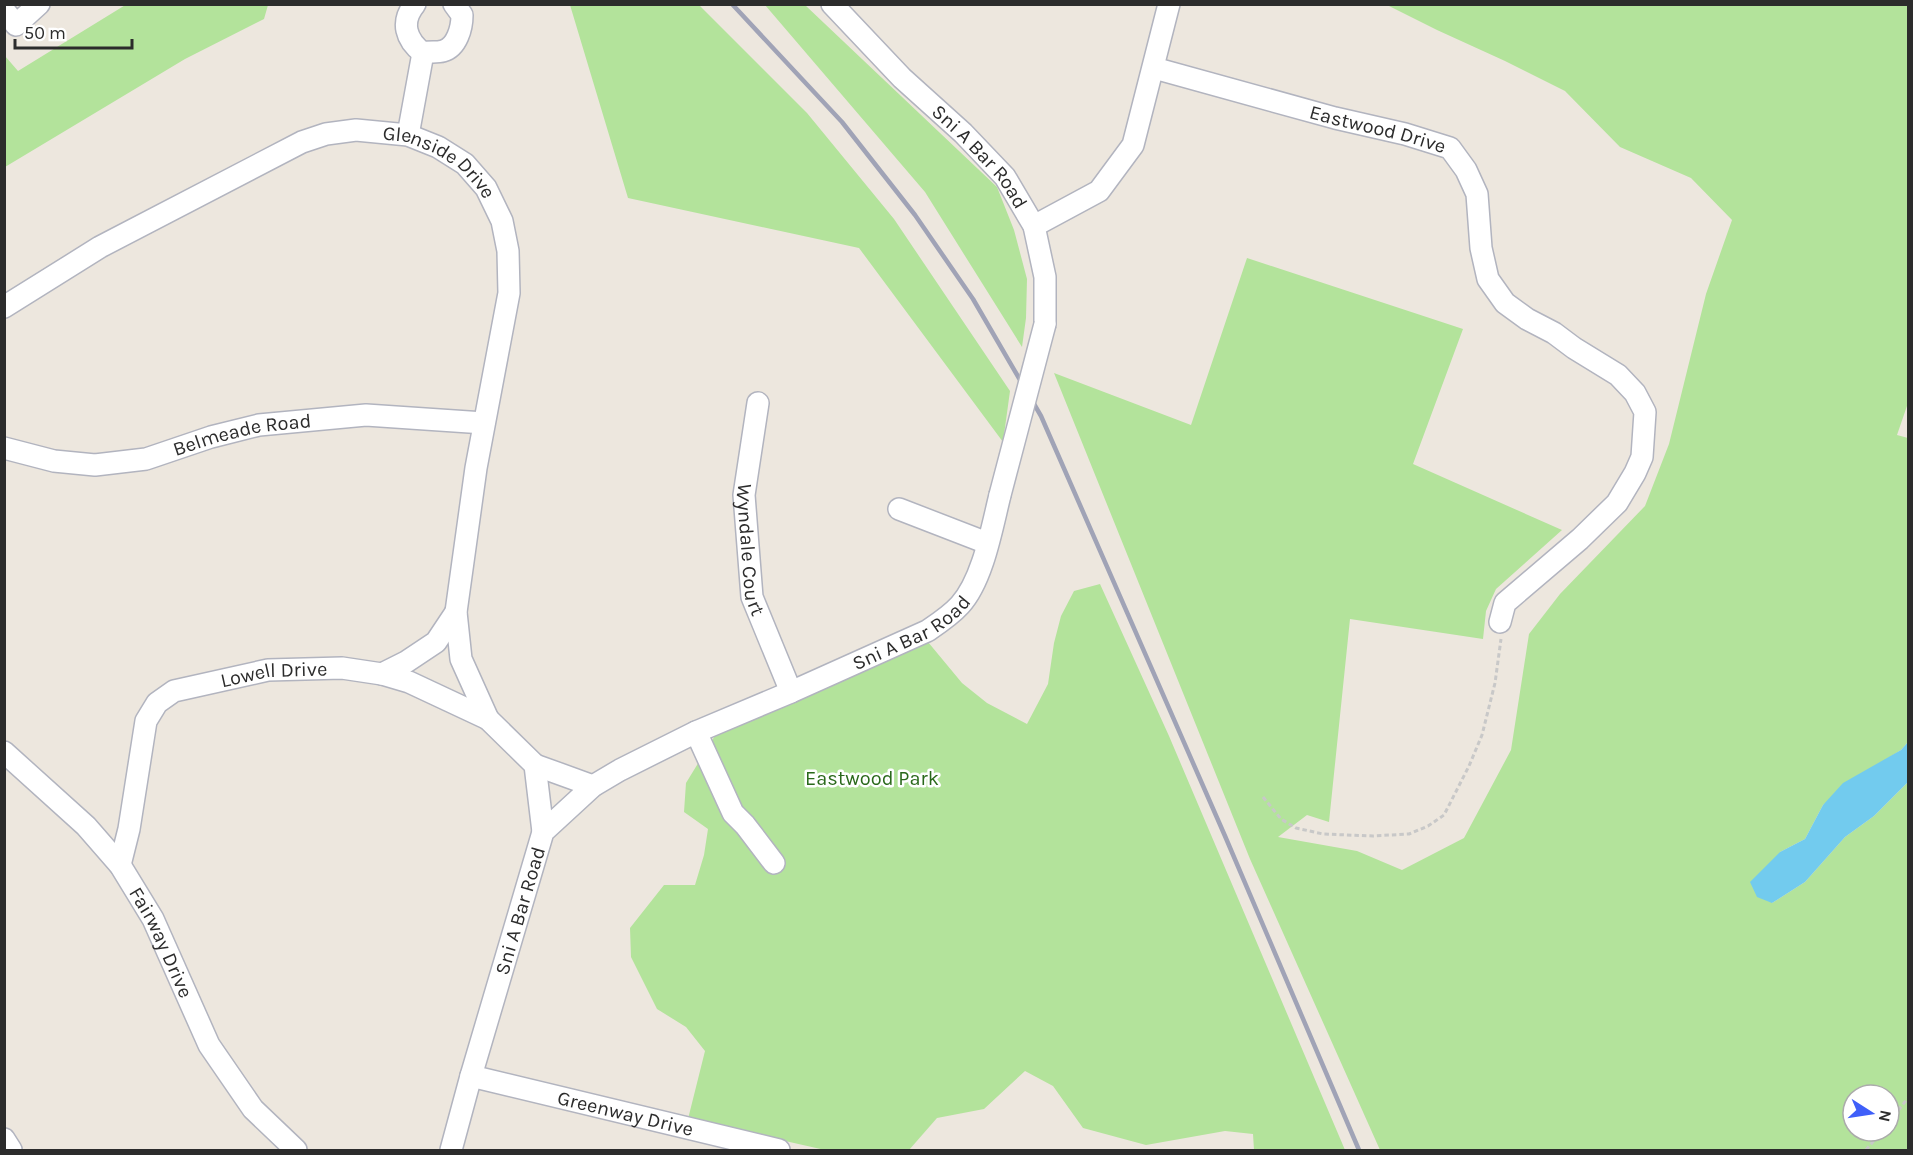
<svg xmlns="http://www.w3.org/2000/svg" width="1913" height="1155" font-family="Karla,sans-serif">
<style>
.green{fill:#b3e39b;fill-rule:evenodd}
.water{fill:#72cbee}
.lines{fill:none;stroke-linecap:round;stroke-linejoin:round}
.minor-casing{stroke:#b2b4bf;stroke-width:24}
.path{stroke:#c8c8c8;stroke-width:3;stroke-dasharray:4.5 3;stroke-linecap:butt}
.minor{stroke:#fff;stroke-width:21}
.rail{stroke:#a0a3b6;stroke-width:4.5}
.minor-bridge-casing{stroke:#b2b4bf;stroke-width:24;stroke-linecap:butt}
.minor-bridge{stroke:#fff;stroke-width:21}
.labels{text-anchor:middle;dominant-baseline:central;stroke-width:5;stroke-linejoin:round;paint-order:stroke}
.street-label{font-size:20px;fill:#2c2c2c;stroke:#fff}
.park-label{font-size:20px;fill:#2a691b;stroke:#fff}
</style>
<rect width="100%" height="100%" fill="#ede7de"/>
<!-- green -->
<g class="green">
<path d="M 127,4 L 268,5 L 264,19 L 185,59 L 5,167 L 5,56 L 18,71 Z"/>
<path d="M 570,5 L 699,5 L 807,113 L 894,219 L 1010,391 L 1003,442 L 859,248 L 628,198 Z"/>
<path d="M 765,5 L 805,5 L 997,187 L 1014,230 L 1027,279 L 1026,318 L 1022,347 L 925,192 Z"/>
<path d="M 1387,5 L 1908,5 L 1908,403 L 1897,435 L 1908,438 L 1908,742 L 1901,750 L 1874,767 L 1823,805 L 1805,839 L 1780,852 L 1772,903 L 1805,882 L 1845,837 L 1874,816 L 1908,782 L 1908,1150 L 1380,1150 L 1250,859 L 1054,373 L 1191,425 L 1247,258 L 1463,329 L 1413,464 L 1562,530 L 1496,589 L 1486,611 L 1483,639 L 1350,619 L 1329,822 L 1307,815 L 1278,837 L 1357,851 L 1402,870 L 1464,838 L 1511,750 L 1529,634 L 1560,594 L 1645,506 L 1669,444 L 1706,294 L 1732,220 L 1691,178 L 1620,147 L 1565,91 L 1505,61 L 1437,30 ZM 1853,1095 L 1889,1095 L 1889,1131 L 1853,1131 Z"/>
<path d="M 1100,584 L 1169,736 L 1345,1150 L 1254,1150 L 1253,1134 L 1225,1131 L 1146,1145 L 1083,1128 L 1053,1086 L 1025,1071 L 984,1109 L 937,1118 L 909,1150 L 825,1150 L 688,1119 L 705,1051 L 686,1027 L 657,1009 L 631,957 L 630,928 L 664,885 L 695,885 L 704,855 L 708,829 L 684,812 L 686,783 L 716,734 L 855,675 L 928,642 L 962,683 L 987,703 L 1027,724 L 1048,684 L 1054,643 L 1061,616 L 1074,591 Z"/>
</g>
<!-- water -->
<path class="water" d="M 1908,742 L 1908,782 L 1874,816 L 1845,837 L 1805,882 L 1772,903 L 1757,897 L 1750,882 L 1780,852 L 1805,839 L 1823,805 L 1843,783 L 1901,750 Z"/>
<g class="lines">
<defs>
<g id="minor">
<path d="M 415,4 C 400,22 406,40 423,53 C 430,51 436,53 443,51 C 457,47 462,28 462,15 L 454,4"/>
<path id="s1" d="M 832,4 L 902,78 L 963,133 L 1005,177 L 1034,226 L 1045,277 L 1045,324"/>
<path d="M 4,10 L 16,25 L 39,4"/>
<path id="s2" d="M 1154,68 L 1335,118 L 1405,134 L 1450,148 L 1466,170 L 1477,194 L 1481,248 L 1488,279 L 1505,303 L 1527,319 L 1554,333 L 1574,348 L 1618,375 L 1635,393 L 1645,412 L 1642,457 L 1635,473 L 1617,503 L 1580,539 L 1505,603 L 1500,622"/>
<path d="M 408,135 L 423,53"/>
<path d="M 1034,226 L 1099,191 L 1133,145 L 1169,4"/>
<path id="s3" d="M 4,307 L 100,247 L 302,142 L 326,134 L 356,130 L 408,135 L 438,147 L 465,164 L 486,188 L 502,221 L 508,251 L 509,293 L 476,468 L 456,612 L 461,659 L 488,719"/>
<path id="s4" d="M 758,403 L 744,495 L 752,597 L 791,692"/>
<path id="s5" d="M 4,448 L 54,461 L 95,465 L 146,459 L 211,437 L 259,425 L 366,415 L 484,423"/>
<path d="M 899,509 L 987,543"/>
<path d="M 382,674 L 406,662 L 436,642 L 456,612"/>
<path d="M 696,732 L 733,813 L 745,825 L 774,863"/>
<path id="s6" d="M 4,752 L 86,826 L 120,865 L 153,919 L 209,1045 L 253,1109 L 296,1150"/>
<path d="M 535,765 L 593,786"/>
<path id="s7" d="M 120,865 L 129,829 L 146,721 L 157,703 L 174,691 L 268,670 L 342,668 L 382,674 L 409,682 L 488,719 L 535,765 L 543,832"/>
<path id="s8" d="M 471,1076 L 779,1150"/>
<path d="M 4,1139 L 11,1150"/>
<path id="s9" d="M 451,1150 L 471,1076 L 543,832 L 593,786 L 620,770 L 696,732 L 791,692 L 927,631 C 939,623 950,616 960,605 C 983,580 992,527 1000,495"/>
</g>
</defs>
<!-- minor casing -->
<use href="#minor" class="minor-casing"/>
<!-- path -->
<g class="path">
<path d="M 1263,797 L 1281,819 L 1296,828 L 1323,834 L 1373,836 L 1409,834 L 1428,826 L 1444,815 L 1469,766 L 1482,735 L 1495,683 L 1501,639"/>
<path d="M 1889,1122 L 1908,1098"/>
<path d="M 1866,1150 L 1882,1131"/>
</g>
<!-- minor -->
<use href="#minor" class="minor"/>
<!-- rail -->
<path class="rail" d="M 732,4 L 842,122 L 915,215 L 973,299 L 1041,416 L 1225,836 L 1359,1150"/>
<defs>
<path id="minor-bridge" d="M 1000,495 L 1045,324"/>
</defs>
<!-- minor-bridge casing -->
<use href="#minor-bridge" class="minor-bridge-casing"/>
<!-- minor-bridge -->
<use href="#minor-bridge" class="minor-bridge"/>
</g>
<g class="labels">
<!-- street labels -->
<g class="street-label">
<text stroke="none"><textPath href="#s2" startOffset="232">Eastwood Drive</textPath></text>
<text stroke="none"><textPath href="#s1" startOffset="213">Sni A Bar Road</textPath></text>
<text stroke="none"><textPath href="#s3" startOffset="489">Glenside Drive</textPath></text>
<text stroke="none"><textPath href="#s5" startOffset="244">Belmeade Road</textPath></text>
<text stroke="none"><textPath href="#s4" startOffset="148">Wyndale Court</textPath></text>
<text stroke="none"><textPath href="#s9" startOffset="753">Sni A Bar Road</textPath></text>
<text stroke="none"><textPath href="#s7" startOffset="290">Lowell Drive</textPath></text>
<text stroke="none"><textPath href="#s9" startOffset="249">Sni A Bar Road</textPath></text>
<text stroke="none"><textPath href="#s6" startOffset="250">Fairway Drive</textPath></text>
<text stroke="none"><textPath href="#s8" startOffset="159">Greenway Drive</textPath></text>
</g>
<!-- park labels -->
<g class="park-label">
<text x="872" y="778">Eastwood Park</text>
</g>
</g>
<!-- border -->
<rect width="1913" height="1155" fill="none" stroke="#2c2c2c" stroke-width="12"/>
<!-- north arrow -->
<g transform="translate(1871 1113) rotate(102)"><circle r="28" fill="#ffffff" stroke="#ababab" stroke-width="1.5"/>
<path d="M0-4.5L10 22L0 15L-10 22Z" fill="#3f5ff9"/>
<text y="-9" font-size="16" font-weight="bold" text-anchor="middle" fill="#2c2c2c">N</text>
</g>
<!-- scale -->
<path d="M15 39v9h117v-9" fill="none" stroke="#2c2c2c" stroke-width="3"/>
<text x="24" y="39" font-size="18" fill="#2c2c2c" stroke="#ffffff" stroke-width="4.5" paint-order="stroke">50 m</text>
</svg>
